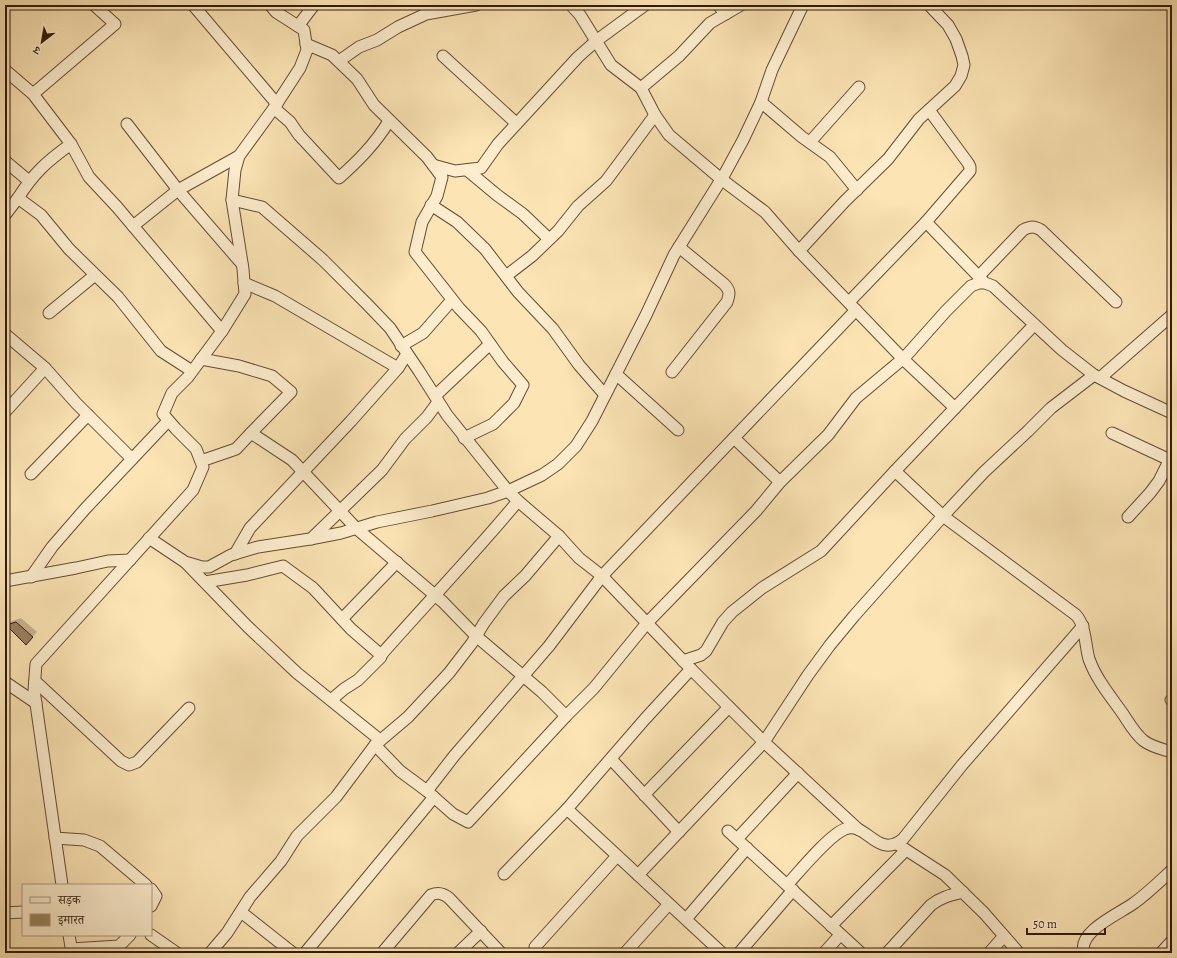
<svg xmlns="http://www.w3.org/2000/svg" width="1177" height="958" font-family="Alegreya,'Noto Serif Devanagari',serif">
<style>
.shadow{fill:#0003}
.building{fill:#9b8362;stroke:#311a09}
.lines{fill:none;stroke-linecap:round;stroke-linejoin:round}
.minor-casing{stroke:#644c34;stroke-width:13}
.minor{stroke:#fdedce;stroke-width:11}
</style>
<rect width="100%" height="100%" fill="#fce4b4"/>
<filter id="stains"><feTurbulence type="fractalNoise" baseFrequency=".005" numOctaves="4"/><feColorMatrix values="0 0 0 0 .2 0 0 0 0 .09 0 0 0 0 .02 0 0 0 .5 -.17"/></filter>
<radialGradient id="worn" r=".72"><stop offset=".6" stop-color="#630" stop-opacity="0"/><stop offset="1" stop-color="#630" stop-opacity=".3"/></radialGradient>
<!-- shadow -->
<path class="shadow" d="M 21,618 L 37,632 L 26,644 L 7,625 L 12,621 Z"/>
<!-- building -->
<path class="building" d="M 16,622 L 33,637 L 26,645 L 6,625 Z"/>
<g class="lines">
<defs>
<g id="minor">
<path d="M 193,5 L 277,104"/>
<path d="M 571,5 L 580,15 L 611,65 L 641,88 L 655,115 L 669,135 L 721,179 L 765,212 L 799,251 L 903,359 L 955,408"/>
<path d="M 718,5 L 726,14"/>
<path d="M 298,26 L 314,5"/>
<path d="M 306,44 L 332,55 L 357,79 L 374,105 L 427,157 L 442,177 L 437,196 L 422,222 L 415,252 L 459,308 L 481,331 L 503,362 L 523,385 L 514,403 L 493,424 L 464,438"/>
<path d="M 443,56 L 516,123"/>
<path d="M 339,61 L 359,47 L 377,40 L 398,27 L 426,14 L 476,5"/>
<path d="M 5,70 L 33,94 L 71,144 L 89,177 L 117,207 L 222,331"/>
<path d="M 641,88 L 679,56 L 710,23 L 741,5"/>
<path d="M 33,94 L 115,24 L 94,5"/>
<path d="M 761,102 L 802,137 L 830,157 L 857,190"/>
<path d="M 274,108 L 290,122 L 299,135 L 339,178 C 359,160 375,144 389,121"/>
<path d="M 127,124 L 178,190 L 242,264"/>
<path d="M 810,142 L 859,87"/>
<path d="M 5,161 L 29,181"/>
<path d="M 433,165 L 455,171 L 481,168 L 498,144 L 578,57 L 596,41 L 645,5"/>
<path d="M 467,170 L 497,195 L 523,214 L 549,239"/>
<path d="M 18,198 C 34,173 46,162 71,144"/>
<path d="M 431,205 L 457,222 L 485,249 L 518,292 L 553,329 L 579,365 L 605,395"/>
<path d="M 5,215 L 18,198 L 41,215 L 69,249 L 118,297 L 161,351 L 192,371"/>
<path d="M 926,222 L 983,281"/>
<path d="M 133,226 L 178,190 L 239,156"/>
<path d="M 799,251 L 845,201 L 888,159 L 919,119 L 955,86 L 961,76 L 964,65 L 962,56 L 956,39 L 948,25 L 929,5"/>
<path d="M 506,276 L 532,256 L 558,231 L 578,206 L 606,181 L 655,115"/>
<path d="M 979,276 L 1023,230 C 1031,226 1034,226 1041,230 L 1116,302"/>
<path d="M 244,283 L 275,296 L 398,368"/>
<path d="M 849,302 L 926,222 L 970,171 L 970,167 L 968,163 L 929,110"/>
<path d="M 49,313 L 95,275"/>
<path d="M 5,334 L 45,368 L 76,403 L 132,459"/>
<path d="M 401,346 L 423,333 L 452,300"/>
<path d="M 201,359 L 239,366 L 272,376 L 291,392 L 251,433"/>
<path d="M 672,372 L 727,302 C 730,294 730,290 724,284 L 679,247"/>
<path d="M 616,374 L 678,430"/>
<path d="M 1100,378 L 1172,315"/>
<path d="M 435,396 L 490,344"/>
<path d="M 5,412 L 45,368"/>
<path d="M 1112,433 L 1172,461"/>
<path d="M 734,438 L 780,482"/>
<path d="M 201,461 L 236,449 L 251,433 L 292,460 L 356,528 L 443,602 L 476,636 L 542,692 L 566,716"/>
<path d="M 895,471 L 943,516 L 1076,615 C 1086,626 1085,645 1089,659 C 1096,679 1111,697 1123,714 C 1129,723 1135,734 1144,741 C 1152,747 1162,749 1172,752"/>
<path d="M 31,474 L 88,415"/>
<path d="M 1128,517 L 1150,493 L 1159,481 L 1172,455"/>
<path d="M 559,536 L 579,558 L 602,576 L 691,669 L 645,719 L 567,809 L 722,953"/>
<path d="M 149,538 L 185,562 L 202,567 L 209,567 L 231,555 L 258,547 L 310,539 L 341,533 L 377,522 L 432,511 L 488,498 L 508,491 L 542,475 L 558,464 L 576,446 L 592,421 L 646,315 L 674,255 L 724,175 L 743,140 L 761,102 L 772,70 L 803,5"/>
<path d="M 311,539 L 382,470 L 405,439 L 427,417 L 438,402"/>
<path d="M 235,554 L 250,528 L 351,421 L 398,368 L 407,354"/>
<path d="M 186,563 L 248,627 L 297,673 L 380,740"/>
<path d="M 31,577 L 52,547 L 85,509 L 168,421"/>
<path d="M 5,581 L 76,568 L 108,561 L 130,560"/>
<path d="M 205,582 L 247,575 L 283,566 L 313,588 L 351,629 L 381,655 C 426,604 474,554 518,501"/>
<path d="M 342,619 L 397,562"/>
<path d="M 683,661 L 701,655 L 706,651 L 723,622 L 732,612 L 762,588 L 821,551 L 895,471 L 1034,325"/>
<path d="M 691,669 L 764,742 L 859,830"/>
<path d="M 35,681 L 121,761 L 129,765 L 137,762 L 189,708"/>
<path d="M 5,682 L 36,703"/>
<path d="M 331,700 L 344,689 L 358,680 L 381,657 L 381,655"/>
<path d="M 1171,700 L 1172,700"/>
<path d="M 375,745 L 400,771 L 427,791 L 453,814 L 468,822 L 566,716 L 594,688 L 647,623 L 756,511 L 780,482 L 828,435 L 856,398 L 905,357 L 946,311 L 971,286 L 979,283 L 985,283 L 993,286 L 1062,350 L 1094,375 L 1124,391 L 1172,413"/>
<path d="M 611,759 L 679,832"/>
<path d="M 427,791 L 454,756 L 549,646 L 602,576 L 856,310"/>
<path d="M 644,795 L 729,707"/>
<path d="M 728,831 L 861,953"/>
<path d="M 55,838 L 84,840 L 100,846 L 146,885"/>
<path d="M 737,839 L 798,773"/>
<path d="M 897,844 L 945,875 L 984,913 L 1019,953"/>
<path d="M 504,874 L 567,809"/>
<path d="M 638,875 L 764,742 L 808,675 L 830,645 L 854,616 L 943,516 L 984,472 L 1028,431 L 1051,408 L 1094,375"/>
<path d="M 62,885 L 34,690 L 36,664 L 193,490 L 203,467 L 196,449 L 176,429 L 163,414 L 172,393 L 188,377 L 222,331 L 245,294 L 243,269 L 232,200 L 235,170 L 239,156 L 274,108 L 300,68 L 307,50 L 304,30 L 276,12 L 270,5"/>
<path d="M 787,885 C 799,872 829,835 845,829 C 866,820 877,860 903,839 L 962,765 L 1083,626"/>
<path d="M 151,889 L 156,896 L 151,906"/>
<path d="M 241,912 L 293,953"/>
<path d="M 5,913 L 23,912"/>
<path d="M 686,919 L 747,848"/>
<path d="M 831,926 L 906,850"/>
<path d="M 69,935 L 72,953"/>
<path d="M 151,935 L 177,953"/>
<path d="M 535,947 L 617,856"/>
<path d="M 71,949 L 119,946 L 130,935"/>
<path d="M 210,953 L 227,933 L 250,897 L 281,861 L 297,836 L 336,797 L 375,745 L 408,717 L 449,673 L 472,643 L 484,623 L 504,596 L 525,576 L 559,536 L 518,501 L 508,491 L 447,415 L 419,371 L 390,328 L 367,304 L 323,260 L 262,207 L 232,200"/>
<path d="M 305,953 L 434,797"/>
<path d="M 382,953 L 431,895 C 438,892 443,893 449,898 L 501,953"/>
<path d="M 458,953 L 481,931"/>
<path d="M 625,953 L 669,904"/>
<path d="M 739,953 L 793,890"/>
<path d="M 824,953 L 840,935"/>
<path d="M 887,953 L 931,905 C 941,897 951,895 963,892"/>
<path d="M 989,953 L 1004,936"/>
<path d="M 1084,953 C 1077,931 1121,913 1134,903 C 1148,893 1160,881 1172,870"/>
<path d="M 1161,953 L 1172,941"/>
</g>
</defs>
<!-- minor casing -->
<use href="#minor" class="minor-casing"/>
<!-- minor -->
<use href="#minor" class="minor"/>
</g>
<!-- margin -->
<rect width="1177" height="958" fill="none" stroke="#fce4b4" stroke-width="20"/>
<rect x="6" y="6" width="1165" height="946" fill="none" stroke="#311a09" stroke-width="2"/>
<rect x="10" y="10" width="1157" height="938" fill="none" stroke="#311a09"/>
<!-- legend -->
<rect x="22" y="884" width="130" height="52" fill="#fdedce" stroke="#ab997f"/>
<rect x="30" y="897" width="20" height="6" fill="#fdedce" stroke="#ab997f"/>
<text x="58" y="904" font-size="12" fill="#311a09">सड़क</text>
<rect x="30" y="914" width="20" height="12" fill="#9b8362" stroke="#ab997f"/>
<text x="58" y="924" font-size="12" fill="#311a09">इमारत</text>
<!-- north arrow -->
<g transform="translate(42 42) rotate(211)" stroke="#fdedce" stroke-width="3" paint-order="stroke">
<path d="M0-3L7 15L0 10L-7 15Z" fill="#311a09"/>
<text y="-6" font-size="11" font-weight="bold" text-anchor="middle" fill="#311a09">उ</text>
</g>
<!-- scale -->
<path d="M1027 928v6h78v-6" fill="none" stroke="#311a09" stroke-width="2"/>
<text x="1033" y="928" font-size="12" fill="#311a09" stroke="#fdedce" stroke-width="3" paint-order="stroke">50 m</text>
<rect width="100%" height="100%" filter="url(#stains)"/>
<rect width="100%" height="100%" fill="url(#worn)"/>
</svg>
